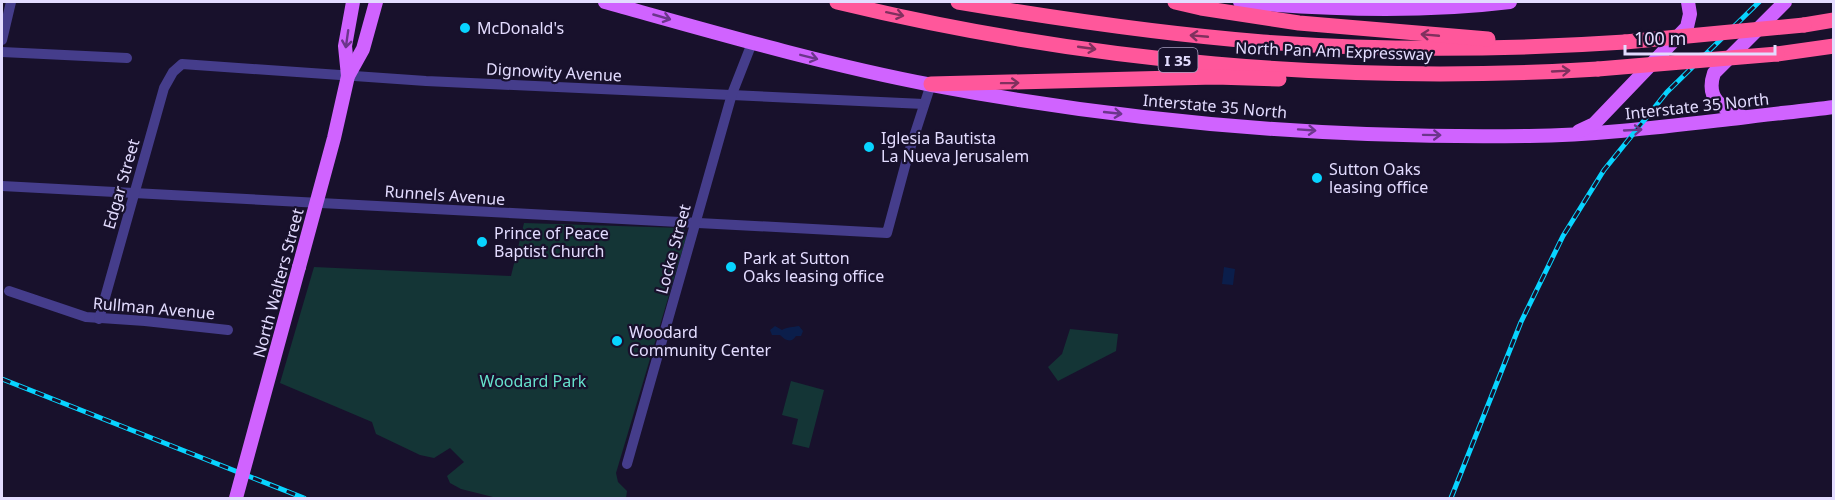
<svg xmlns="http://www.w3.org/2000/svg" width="1835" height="500" font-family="'Noto Sans',sans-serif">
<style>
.green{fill:#143536}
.water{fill:#0b1e4b}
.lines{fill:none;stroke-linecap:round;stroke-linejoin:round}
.minor{stroke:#453d8b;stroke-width:10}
.major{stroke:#d063ff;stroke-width:14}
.highway{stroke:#ff579b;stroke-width:15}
.rail-casing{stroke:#08d4ff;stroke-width:5}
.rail{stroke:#18112c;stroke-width:3;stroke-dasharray:9;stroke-linecap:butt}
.major-bridge{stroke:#d063ff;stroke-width:14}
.highway-bridge{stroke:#ff579b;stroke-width:15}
.oneway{stroke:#80305e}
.oneway2{stroke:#6b368b}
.poi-dot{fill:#08d4ff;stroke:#18112c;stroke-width:2}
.labels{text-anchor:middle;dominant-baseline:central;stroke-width:4.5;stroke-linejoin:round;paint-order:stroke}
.shield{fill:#18112c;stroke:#a69fc0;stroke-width:1.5}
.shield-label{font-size:15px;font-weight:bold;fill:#e3dcff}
.poi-label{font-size:16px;fill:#e3dcff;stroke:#18112c;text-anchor:start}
.street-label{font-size:16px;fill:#e3dcff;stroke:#18112c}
.park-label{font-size:16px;fill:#66e1cc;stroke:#18112c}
</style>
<rect width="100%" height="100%" fill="#18112c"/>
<!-- green -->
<g class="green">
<path d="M 524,223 L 682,228 L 685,230 L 686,238 L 616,473 L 618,482 L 627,491 L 626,498 L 497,498 L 461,489 L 450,483 L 447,476 L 464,462 L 450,448 L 434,458 L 420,455 L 376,434 L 372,422 L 280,383 L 314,267 L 511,276 Z"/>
<path d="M 1070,329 L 1118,334 L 1116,351 L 1058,381 L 1048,367 L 1062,354 Z"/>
<path d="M 791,381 L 824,390 L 809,448 L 792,444 L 798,419 L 782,415 Z"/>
</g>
<!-- water -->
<g class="water">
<path d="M 1224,267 L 1235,269 L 1233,285 L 1222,284 Z"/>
<path d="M 775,326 L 782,330 C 787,327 793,327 799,326 L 803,331 L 801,336 L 796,336 C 791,344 785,340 780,335 L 772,335 L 770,330 Z"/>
</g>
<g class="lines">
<!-- minor -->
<g class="minor">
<path d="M 2,40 L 11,2"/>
<path d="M 2,52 L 127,58"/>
<path d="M 2,186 L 887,233 L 908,155 L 931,84"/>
<path d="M 9,291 L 86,317 L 145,321 L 228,330"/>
<path d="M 99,319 L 164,88 L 173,72 L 182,64 L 426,81 L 924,104"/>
<path d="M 627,464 L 732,94 L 752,43"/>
</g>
<!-- major -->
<g class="major">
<path d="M 605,2 C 713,32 822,64 932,85 C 1128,122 1329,139 1529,136 C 1600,135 1670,126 1740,118 C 1772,114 1803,111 1834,107"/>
<path d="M 1240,2 C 1330,10 1420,13 1510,2"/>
<path d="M 348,76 L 345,46 L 353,2"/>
<path d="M 1743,117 C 1722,108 1705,99 1714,73 L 1785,2"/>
<path d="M 1579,131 L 1594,124 L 1687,27 L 1690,14 L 1688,2"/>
<path d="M 299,267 L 334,138 L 348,76 L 363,49 L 376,2"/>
</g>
<!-- highway -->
<g class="highway">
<path d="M 837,2 C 1085,62 1344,85 1598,69"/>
<path d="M 958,2 C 1059,19 1161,34 1263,42 C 1384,51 1505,50 1625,42"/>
<path d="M 1175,2 L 1201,8 L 1299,23 L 1488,39"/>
<path d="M 1804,25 L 1834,20"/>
<path d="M 1777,54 L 1834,46"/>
<path d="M 931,84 L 1215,77 L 1279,79"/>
</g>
<defs>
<g id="rail">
<path d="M 2,379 L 304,498"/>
<path d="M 1451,498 L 1521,322 L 1563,236 L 1604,170 L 1667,92 L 1759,2"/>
</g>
</defs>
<!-- rail casing -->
<use href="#rail" class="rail-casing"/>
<!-- rail -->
<use href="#rail" class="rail"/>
<!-- major-bridge -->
<path class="major-bridge" d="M 236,498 L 299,267"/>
<!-- highway-bridge -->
<g class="highway-bridge">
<path d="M 1625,42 L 1804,25"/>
<path d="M 1598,69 L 1777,54"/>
</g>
</g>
<!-- one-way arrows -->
<defs><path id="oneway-shaft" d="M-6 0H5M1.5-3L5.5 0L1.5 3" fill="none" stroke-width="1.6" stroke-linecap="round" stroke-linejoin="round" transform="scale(1.5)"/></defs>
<g class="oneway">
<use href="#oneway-shaft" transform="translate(895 14) rotate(12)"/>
<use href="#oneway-shaft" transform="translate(1430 35) rotate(-175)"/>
<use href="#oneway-shaft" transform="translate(1199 36) rotate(-175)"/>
<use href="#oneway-shaft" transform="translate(1087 48) rotate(8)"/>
<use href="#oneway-shaft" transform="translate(1561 71) rotate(-3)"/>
<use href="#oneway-shaft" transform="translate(1010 83) rotate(-1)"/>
</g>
<g class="oneway2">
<use href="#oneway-shaft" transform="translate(662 17) rotate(16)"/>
<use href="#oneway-shaft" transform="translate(347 39) rotate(98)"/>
<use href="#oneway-shaft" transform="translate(809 57) rotate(14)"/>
<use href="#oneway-shaft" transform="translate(1113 113) rotate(6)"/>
<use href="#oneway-shaft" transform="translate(1307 130) rotate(4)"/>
<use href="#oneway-shaft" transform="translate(1633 130) rotate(-3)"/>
<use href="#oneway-shaft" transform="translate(1432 135) rotate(1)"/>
</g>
<!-- markers -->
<g class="poi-dot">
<circle cx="465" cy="28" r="6"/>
<circle cx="869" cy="147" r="6"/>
<circle cx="1317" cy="178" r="6"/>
<circle cx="482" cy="242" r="6"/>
<circle cx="731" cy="267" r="6"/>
<circle cx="617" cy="341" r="6"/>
</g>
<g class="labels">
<!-- shield labels -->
<rect class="shield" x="1158.5" y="48" width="39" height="24" rx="4.5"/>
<g class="shield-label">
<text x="1178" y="60">I 35</text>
</g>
<!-- poi labels -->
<g class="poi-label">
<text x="477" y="28">McDonald's</text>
<text x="881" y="138">Iglesia Bautista<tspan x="881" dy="18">La Nueva Jerusalem</tspan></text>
<text x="1329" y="169">Sutton Oaks<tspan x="1329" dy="18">leasing office</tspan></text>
<text x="494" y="233">Prince of Peace<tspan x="494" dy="18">Baptist Church</tspan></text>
<text x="743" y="258">Park at Sutton<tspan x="743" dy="18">Oaks leasing office</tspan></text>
<text x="629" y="332">Woodard<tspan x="629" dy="18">Community Center</tspan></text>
</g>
<!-- street labels -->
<g class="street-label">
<text transform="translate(1334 51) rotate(2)">North Pan Am Expressway</text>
<text transform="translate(554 72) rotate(3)">Dignowity Avenue</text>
<text transform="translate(1215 106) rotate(5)">Interstate 35 North</text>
<text transform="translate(1697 106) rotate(-6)">Interstate 35 North</text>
<text transform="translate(121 184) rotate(-74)">Edgar Street</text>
<text transform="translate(445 195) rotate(4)">Runnels Avenue</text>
<text transform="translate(673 249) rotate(-75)">Locke Street</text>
<text transform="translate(278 283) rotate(-75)">North Walters Street</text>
<text transform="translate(154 308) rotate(5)">Rullman Avenue</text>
</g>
<!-- park labels -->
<g class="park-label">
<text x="533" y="381">Woodard Park</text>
</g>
</g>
<!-- border -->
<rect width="1835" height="500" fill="none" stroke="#e3dcff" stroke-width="6"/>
<!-- scale -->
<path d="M1625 45v9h150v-9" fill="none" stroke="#e3dcff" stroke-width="3"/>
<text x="1634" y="45" font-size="18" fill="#e3dcff" stroke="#18112c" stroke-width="4.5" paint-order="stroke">100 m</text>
</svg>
